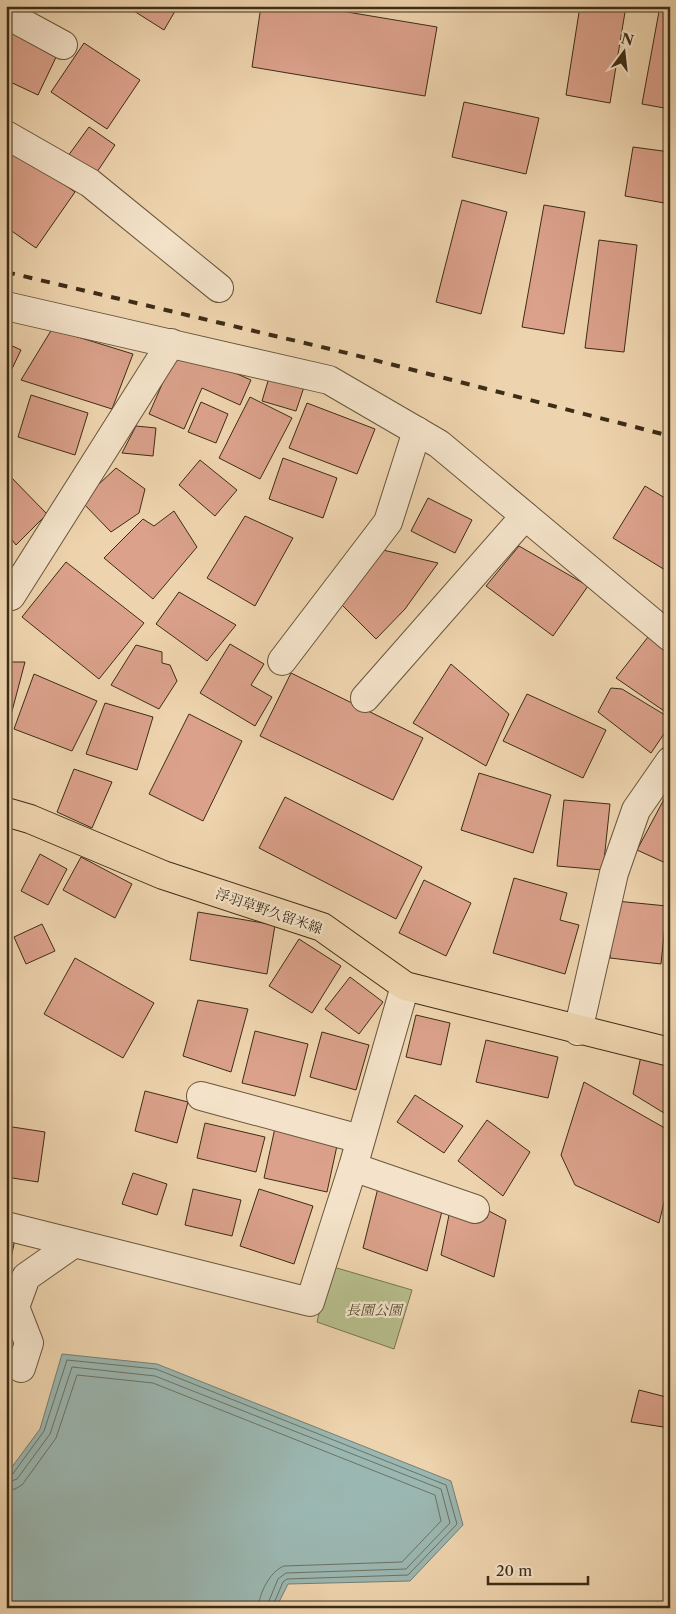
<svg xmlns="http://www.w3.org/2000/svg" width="676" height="1614" font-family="'Libre Caslon Text','Noto Serif JP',serif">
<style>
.green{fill:#b6bd8c;stroke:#7a7451}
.water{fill:#9bb7b1;stroke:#757f73}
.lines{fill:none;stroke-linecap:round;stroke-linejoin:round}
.shore{stroke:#6c7264;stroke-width:1}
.building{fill:#dba18b;stroke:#3d2c16}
.street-casing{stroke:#69563c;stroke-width:30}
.primary-casing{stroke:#3d2c16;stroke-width:30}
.street{stroke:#f4e3ca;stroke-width:28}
.primary{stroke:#eed4ae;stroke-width:28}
.rail{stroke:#3d2c16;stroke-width:4;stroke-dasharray:9 9;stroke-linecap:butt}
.labels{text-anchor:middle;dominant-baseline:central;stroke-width:4.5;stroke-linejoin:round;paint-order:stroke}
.street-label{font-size:14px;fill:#3d2c16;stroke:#f4e3ca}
.park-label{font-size:14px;font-style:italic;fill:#55492e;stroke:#f4e3ca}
</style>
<rect width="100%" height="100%" fill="#eed4ae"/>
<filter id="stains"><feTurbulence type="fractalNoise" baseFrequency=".004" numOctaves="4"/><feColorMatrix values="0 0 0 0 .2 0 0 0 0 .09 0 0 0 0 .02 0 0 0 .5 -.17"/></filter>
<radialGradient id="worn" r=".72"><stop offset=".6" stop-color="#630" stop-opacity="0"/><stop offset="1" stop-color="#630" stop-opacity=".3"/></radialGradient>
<!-- green -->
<path class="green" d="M 330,1266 L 412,1290 L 394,1349 L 317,1322 Z"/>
<!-- water -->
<path class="water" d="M 62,1354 L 157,1364 L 451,1481 L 463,1525 L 410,1581 L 288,1584 L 276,1608 L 14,1608 L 6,1601 L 6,1475 L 40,1429 Z"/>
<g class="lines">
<!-- shore -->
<g class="shore">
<path d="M 6,1477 L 12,1475 L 44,1431 L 67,1360 L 156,1369 L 446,1485 L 457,1524 L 408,1575 L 287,1579 L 283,1582 L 272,1608"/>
<path d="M 6,1483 L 17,1479 L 50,1434 L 72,1367 L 155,1376 L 441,1489 L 450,1523 L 406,1569 L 286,1573 L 278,1579 L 266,1608"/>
<path d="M 6,1491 L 15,1489 L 22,1485 L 56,1438 L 77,1375 L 153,1383 L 435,1495 L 441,1521 L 402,1562 L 284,1566 C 270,1571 259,1594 258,1608"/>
</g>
</g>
<!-- building -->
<g class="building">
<path d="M 126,6 L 178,6 L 164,30 Z"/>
<path d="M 261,6 L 311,6 L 437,27 L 425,96 L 252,67 Z"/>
<path d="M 580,6 L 626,6 L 610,103 L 566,95 Z"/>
<path d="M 660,6 L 670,6 L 670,109 L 642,104 Z"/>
<path d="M 6,27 L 58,53 L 38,95 L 6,80 Z"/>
<path d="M 84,43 L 140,80 L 107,129 L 51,92 Z"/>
<path d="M 464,102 L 539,118 L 526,174 L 452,157 Z"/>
<path d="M 89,127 L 115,145 L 95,175 L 68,156 Z"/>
<path d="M 633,147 L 670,152 L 670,204 L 625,196 Z"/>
<path d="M 15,150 L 75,192 L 36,248 L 6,227 L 6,163 Z"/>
<path d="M 462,200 L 507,212 L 481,314 L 436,302 Z"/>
<path d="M 544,205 L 585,212 L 564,334 L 522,327 Z"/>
<path d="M 599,240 L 637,245 L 624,352 L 585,348 Z"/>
<path d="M 52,329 L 133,354 L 112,409 L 21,380 Z"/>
<path d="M 6,343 L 21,350 L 9,375 L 6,374 Z"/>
<path d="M 178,348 L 251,380 L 240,405 L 202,388 L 184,429 L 149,414 Z"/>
<path d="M 271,371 L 306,381 L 296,411 L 262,401 Z"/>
<path d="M 31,395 L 88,413 L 75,455 L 18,437 Z"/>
<path d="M 250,397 L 292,418 L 260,479 L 219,458 Z"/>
<path d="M 201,402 L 228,414 L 216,443 L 188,432 Z"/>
<path d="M 307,403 L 375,429 L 357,474 L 289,448 Z"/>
<path d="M 136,426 L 156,428 L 153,456 L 122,453 Z"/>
<path d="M 283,458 L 337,478 L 323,518 L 269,499 Z"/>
<path d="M 200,460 L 237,490 L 215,516 L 179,485 Z"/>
<path d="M 116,468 L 145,489 L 139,513 L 111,532 L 81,501 Z"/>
<path d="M 6,472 L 47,514 L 16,545 L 6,532 Z"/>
<path d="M 645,486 L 670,501 L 670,573 L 613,538 Z"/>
<path d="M 428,498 L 472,520 L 455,553 L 411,531 Z"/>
<path d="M 174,511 L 197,547 L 153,599 L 104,558 L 143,519 L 154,526 Z"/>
<path d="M 245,516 L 293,538 L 255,606 L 207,578 Z"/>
<path d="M 519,546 L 588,586 L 553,636 L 486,586 Z"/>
<path d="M 383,550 L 438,563 L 405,609 L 376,639 L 339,602 Z"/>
<path d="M 66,562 L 144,623 L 99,679 L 22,617 Z"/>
<path d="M 179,592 L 236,625 L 207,661 L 156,624 Z"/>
<path d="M 648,637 L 670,648 L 670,715 L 616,678 Z"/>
<path d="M 230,644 L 264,664 L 251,685 L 272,697 L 255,726 L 200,693 Z"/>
<path d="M 136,645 L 162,652 L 162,663 L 170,665 L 177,681 L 159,709 L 111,685 Z"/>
<path d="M 6,662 L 25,662 L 6,734 Z"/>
<path d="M 451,664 L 509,714 L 486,766 L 413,723 Z"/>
<path d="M 291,673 L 423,738 L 393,800 L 260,736 Z"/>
<path d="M 34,674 L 97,701 L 72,751 L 14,729 Z"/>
<path d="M 611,688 L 622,689 L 670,718 L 670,725 L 651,753 L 598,712 Z"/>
<path d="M 527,694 L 606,730 L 583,778 L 503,741 Z"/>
<path d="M 105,703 L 153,717 L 137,770 L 86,754 Z"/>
<path d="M 189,714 L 242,741 L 203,821 L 149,794 Z"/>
<path d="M 74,769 L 112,782 L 92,828 L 57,812 Z"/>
<path d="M 479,773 L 551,795 L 533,853 L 461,830 Z"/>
<path d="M 670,788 L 670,865 L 637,850 Z"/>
<path d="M 285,797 L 422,867 L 396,919 L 259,848 Z"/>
<path d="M 564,800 L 610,804 L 603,870 L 557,866 Z"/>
<path d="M 40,854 L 67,869 L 48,905 L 21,891 Z"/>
<path d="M 81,857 L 132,884 L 115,918 L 63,890 Z"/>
<path d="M 514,878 L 567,893 L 560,920 L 579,925 L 565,974 L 493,953 Z"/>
<path d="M 424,880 L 471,903 L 446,956 L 399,933 Z"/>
<path d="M 616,901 L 667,906 L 661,964 L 610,958 Z"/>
<path d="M 198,912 L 275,925 L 267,974 L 190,960 Z"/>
<path d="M 42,924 L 55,951 L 26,964 L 14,937 Z"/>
<path d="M 299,939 L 341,966 L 312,1013 L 269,986 Z"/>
<path d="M 75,958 L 154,1003 L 123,1058 L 44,1014 Z"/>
<path d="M 350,977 L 383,1002 L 359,1034 L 325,1009 Z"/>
<path d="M 198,1000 L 248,1009 L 231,1072 L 183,1056 Z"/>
<path d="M 416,1015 L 450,1023 L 441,1065 L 406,1057 Z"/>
<path d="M 255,1031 L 308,1044 L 295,1096 L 242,1083 Z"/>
<path d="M 322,1032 L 369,1045 L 356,1090 L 310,1077 Z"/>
<path d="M 486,1040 L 558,1057 L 548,1098 L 476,1082 Z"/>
<path d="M 641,1056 L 670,1061 L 670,1079 L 664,1113 L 633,1094 Z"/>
<path d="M 584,1082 L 670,1131 L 670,1178 L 659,1223 L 575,1185 L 561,1155 Z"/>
<path d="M 145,1091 L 188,1102 L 177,1143 L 135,1131 Z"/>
<path d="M 415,1095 L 463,1126 L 444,1153 L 397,1122 Z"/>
<path d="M 487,1120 L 530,1152 L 503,1196 L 458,1161 Z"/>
<path d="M 205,1123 L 265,1137 L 256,1172 L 197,1158 Z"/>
<path d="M 6,1126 L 45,1132 L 38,1182 L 6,1177 Z"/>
<path d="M 275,1128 L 338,1141 L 327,1192 L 264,1178 Z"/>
<path d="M 133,1173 L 167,1184 L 157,1215 L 122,1204 Z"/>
<path d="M 378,1188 L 443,1207 L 427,1271 L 363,1248 Z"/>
<path d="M 193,1189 L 241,1200 L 232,1236 L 185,1225 Z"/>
<path d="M 259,1189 L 313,1206 L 294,1264 L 240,1246 Z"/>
<path d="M 450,1210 L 487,1218 L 489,1211 L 506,1220 L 494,1277 L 441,1255 Z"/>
<path d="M 6,1237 L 15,1239 L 6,1283 Z"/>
<path d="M 7,1314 L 8,1367 L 6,1367 L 6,1314 Z"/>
<path d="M 639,1390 L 670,1398 L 670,1428 L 631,1422 Z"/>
</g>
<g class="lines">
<defs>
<g id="street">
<path d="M 6,14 L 63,45"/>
<path d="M 6,135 L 90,183 L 219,288"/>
<path d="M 6,306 L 329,380 L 439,444 L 670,637"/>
<path d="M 11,596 L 171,343"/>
<path d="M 282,661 L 388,522 L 417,431"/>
<path d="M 365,698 L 525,516"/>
<path d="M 578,1031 L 614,873 L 636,810 L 670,761"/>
<path d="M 201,1096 L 360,1139"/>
<path d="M 353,1167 L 475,1209"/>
<path d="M 6,1226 L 310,1302 L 353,1167 L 405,986"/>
<path d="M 21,1368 L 29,1343 L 15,1307 L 26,1277 L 73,1244"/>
</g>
<path id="primary" d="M 6,812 L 30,819 L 163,875 L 322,927 L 405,986 L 670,1052"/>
</defs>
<!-- street casing -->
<use href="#street" class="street-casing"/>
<!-- primary casing -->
<use href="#primary" class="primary-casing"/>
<!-- street -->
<use href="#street" class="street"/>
<!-- primary -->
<use href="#primary" class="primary"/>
<!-- rail -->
<path class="rail" d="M 6,272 L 351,354 L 670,436"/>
</g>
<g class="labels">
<!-- street labels -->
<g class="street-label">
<text transform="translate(269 911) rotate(19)">浮羽草野久留米線</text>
</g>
<!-- park labels -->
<g class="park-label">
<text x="374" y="1310">長園公園</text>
</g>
</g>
<!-- margin -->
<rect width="676" height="1614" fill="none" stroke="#eed4ae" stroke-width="25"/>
<rect x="8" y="8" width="661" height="1599" fill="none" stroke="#3d2c16" stroke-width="2.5"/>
<rect x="12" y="12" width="651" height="1589" fill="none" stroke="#3d2c16"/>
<!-- north arrow -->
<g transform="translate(624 52) rotate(15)" stroke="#f4e3ca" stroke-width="4" paint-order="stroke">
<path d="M0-4L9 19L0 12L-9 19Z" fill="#3d2c16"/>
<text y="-8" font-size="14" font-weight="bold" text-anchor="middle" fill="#3d2c16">N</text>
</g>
<!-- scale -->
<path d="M488 1576v8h100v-8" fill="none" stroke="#3d2c16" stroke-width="2.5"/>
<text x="496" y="1576" font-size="15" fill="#3d2c16" stroke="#f4e3ca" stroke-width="4" paint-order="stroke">20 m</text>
<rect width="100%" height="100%" filter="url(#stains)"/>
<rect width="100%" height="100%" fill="url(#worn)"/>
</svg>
